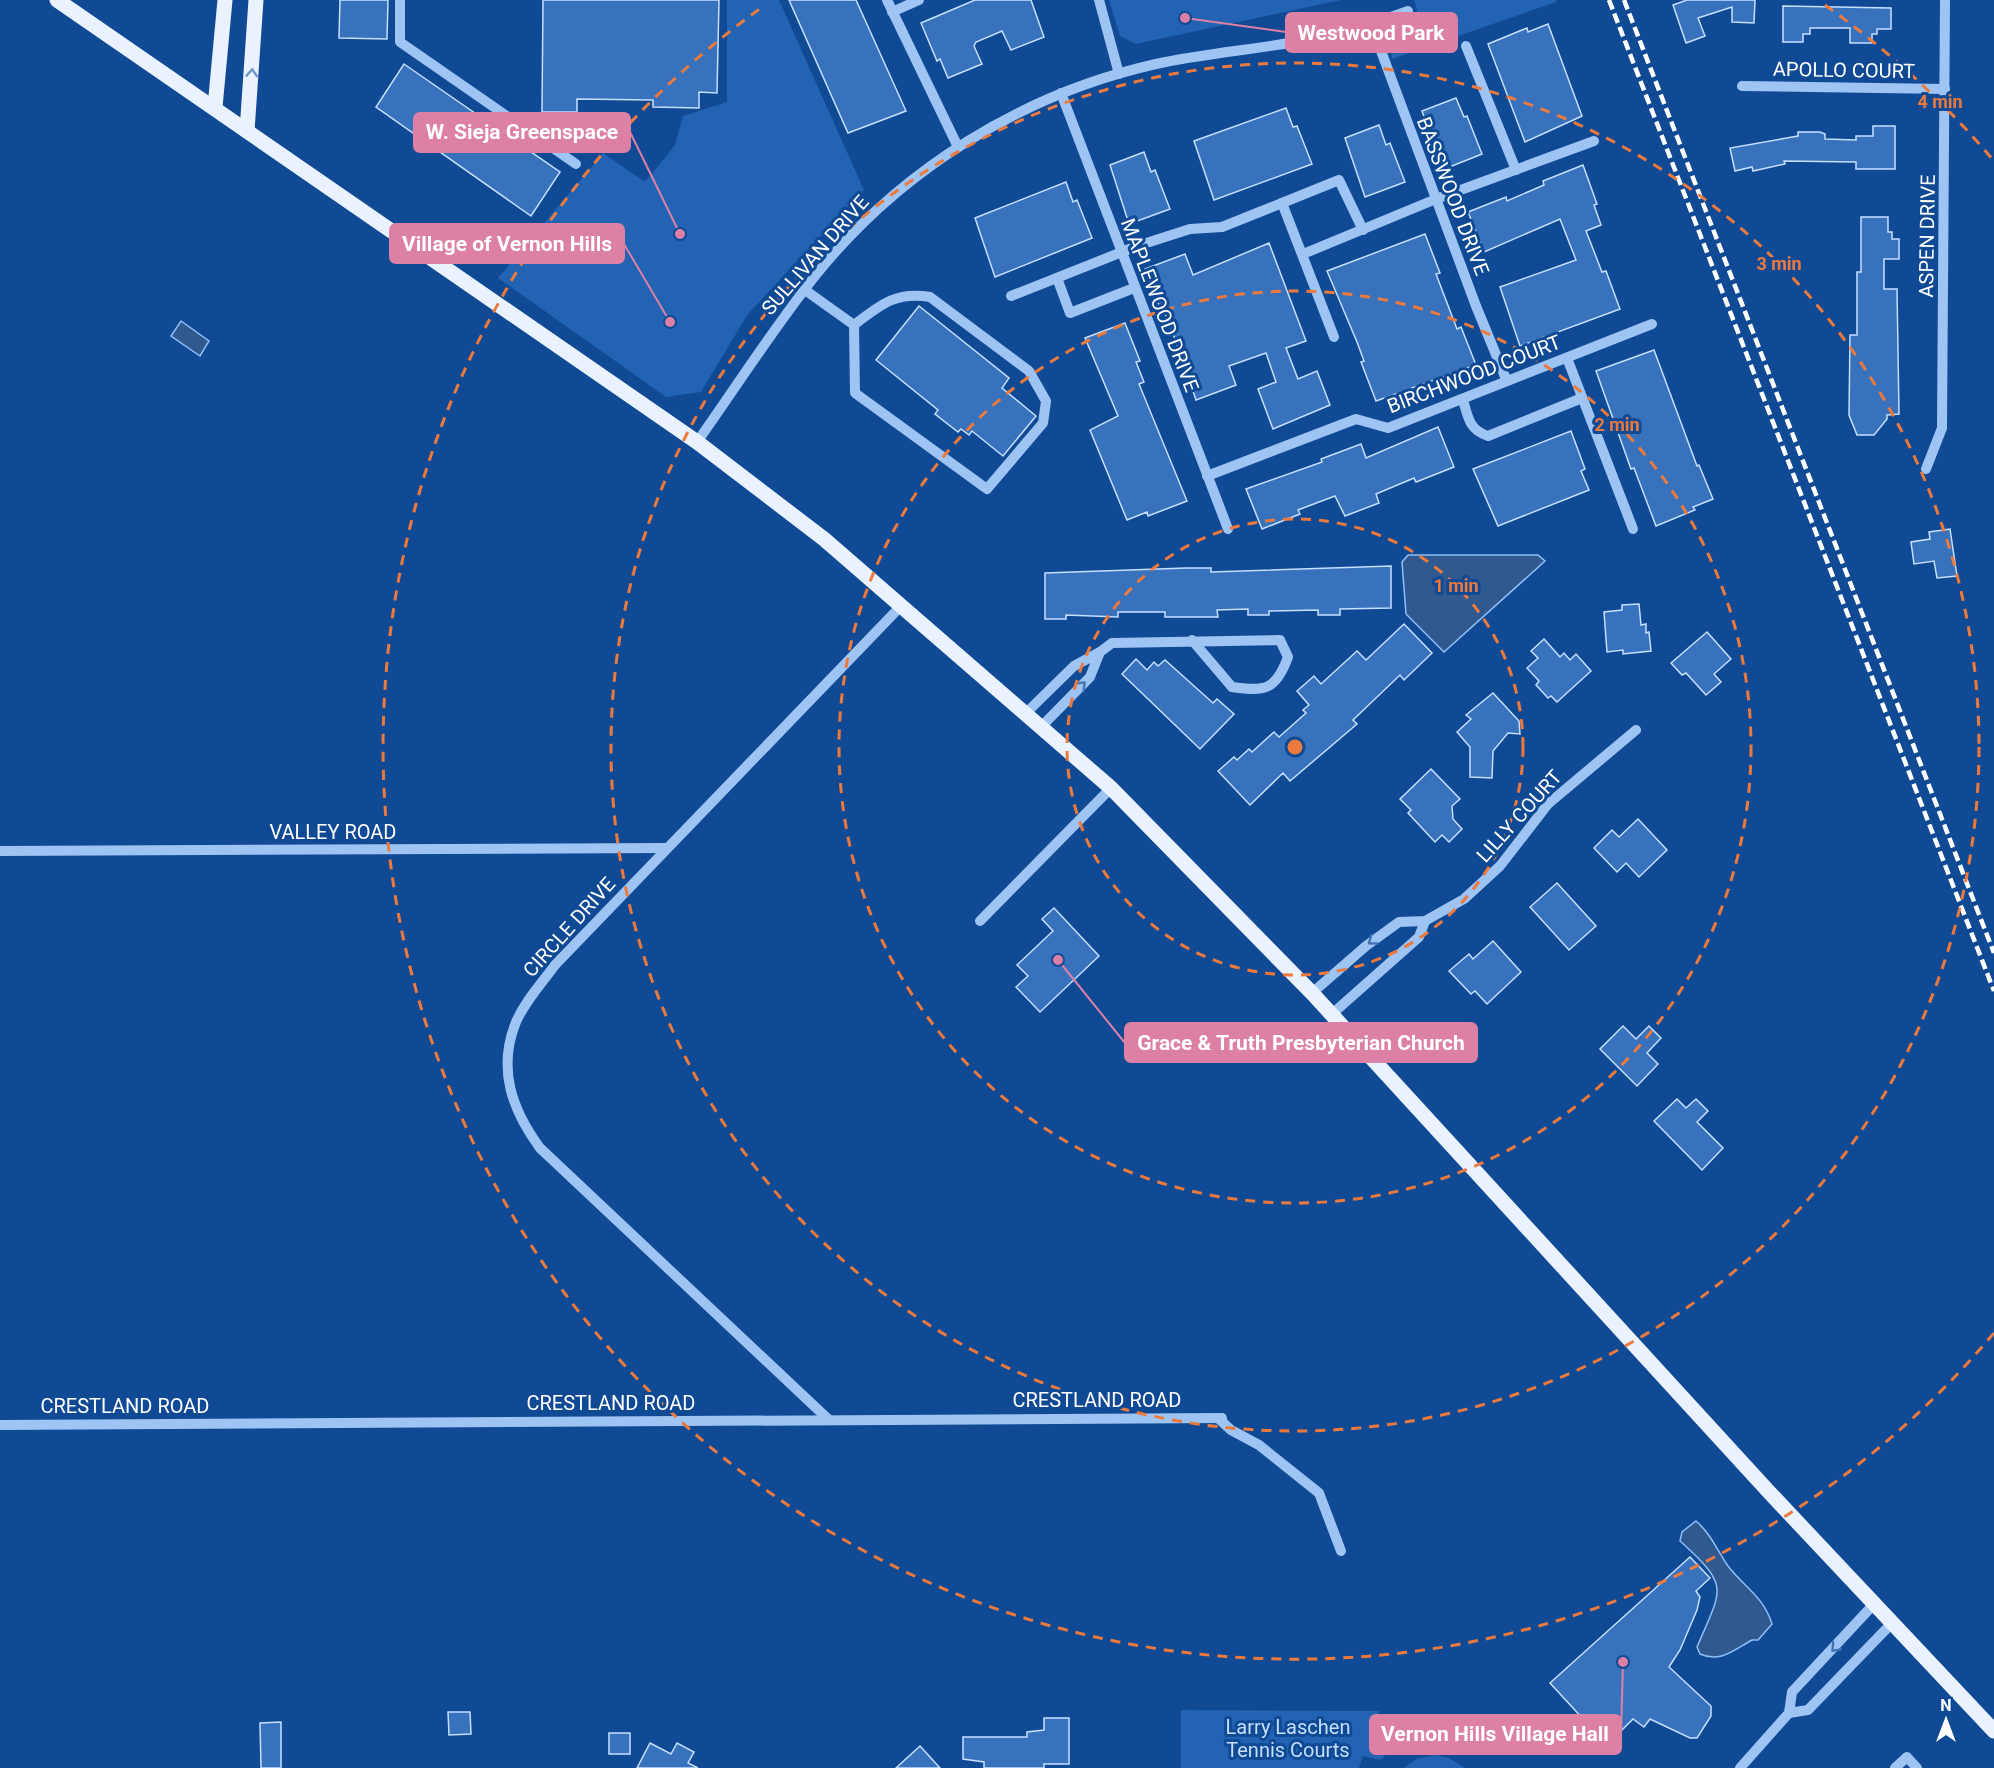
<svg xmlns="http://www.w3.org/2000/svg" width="1994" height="1768" font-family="Roboto,sans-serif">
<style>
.green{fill:#2263b3}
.water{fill:#305990;stroke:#8fbff7;stroke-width:1.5}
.building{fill:#3972bc;stroke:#c5dffe;stroke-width:1.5}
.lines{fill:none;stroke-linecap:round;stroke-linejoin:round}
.minor{stroke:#9ec4f3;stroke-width:10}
.major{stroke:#eaf2ff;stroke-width:15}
.rail{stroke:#fff;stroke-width:4.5;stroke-dasharray:10 4.5;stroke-linecap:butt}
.oneway{stroke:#7295c4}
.oneway2{stroke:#4274b5}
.ring{fill:none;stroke:#ed7a3d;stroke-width:3;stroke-dasharray:10 8}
.labels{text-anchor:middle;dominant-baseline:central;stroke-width:6;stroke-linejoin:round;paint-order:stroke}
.street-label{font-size:20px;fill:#fff;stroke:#104994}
.park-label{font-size:20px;fill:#c5dffe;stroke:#104994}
.centre{fill:#ed7a3d;stroke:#104994;stroke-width:3}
.ring-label{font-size:18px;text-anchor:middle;font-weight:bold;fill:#ed7a3d;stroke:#104994;stroke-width:6;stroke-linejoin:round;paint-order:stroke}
.leader{fill:none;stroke:#dd80a5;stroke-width:2}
.callout-dot{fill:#dd80a5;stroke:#104994;stroke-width:2}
.callout{fill:#dd80a5;stroke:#dd80a5;stroke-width:2}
.callout-label{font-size:21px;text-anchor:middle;font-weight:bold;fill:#fff}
</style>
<rect width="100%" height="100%" fill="#104994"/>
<!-- green -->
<g class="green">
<path d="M 727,0 L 779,0 L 864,190 L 748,314 L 701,392 L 666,397 L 498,278 L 603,153 L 645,182 L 675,145 L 683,116 L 727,102 Z"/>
<path d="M 1109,0 L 1341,0 L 1136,44 L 1120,36 Z"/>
<path d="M 1414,0 L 1556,0 L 1556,2 L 1392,59 C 1389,33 1399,29 1420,20 Z"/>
<path d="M 1181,1710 L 1378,1711 L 1396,1746 L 1380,1760 L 1363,1756 L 1359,1768 L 1181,1768 Z"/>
<path d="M 1435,1755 L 1449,1758 L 1465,1768 L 1404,1768 L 1416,1759 Z"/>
</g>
<!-- water -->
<g class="water">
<path d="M 181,321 L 209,341 L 200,356 L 171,336 Z"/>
<path d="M 1408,555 L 1538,555 L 1545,561 L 1444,652 L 1406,614 L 1402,562 Z"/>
<path d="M 1696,1521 C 1711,1534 1717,1550 1728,1566 C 1744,1587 1764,1597 1772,1624 L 1758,1640 L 1752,1640 C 1734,1650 1720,1663 1700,1654 L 1697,1647 C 1722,1588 1731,1587 1680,1541 L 1682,1532 Z"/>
</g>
<!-- building -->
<g class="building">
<path d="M 340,0 L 388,0 L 387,39 L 339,38 Z"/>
<path d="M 543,0 L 719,0 L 717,93 L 699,92 L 699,108 L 653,107 L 653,100 L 577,99 L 577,112 L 542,112 Z"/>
<path d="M 789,0 L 856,0 L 906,111 L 848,133 Z"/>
<path d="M 975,0 L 1031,0 L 1044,37 L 1011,50 L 1002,31 L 976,42 L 974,46 L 982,64 L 948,78 L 940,59 L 937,61 L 921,23 Z"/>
<path d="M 1687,0 L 1755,0 L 1754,23 L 1732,22 L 1732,7 L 1698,18 L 1705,36 L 1686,43 L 1673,5 Z"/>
<path d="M 1783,6 L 1891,8 L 1891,29 L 1877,29 L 1877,34 L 1872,34 L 1872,43 L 1850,43 L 1850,28 L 1810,28 L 1810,34 L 1803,34 L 1803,42 L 1783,42 Z"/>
<path d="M 1548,24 L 1582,116 L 1525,142 L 1488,44 L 1527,28 L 1528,32 Z"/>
<path d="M 404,64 L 560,172 L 531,216 L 376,107 Z"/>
<path d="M 1456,98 L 1464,117 L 1467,116 L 1482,154 L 1442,170 L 1422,111 Z"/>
<path d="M 1286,108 L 1293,127 L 1297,126 L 1312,164 L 1214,200 L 1194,141 Z"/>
<path d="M 1379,125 L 1386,145 L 1390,143 L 1405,182 L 1365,197 L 1345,138 Z"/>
<path d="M 1873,126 L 1895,126 L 1895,169 L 1856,169 L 1856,162 L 1784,161 L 1785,164 L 1753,171 L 1752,167 L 1735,171 L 1730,148 L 1798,136 L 1798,132 L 1820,132 L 1825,134 L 1825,139 L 1856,140 L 1856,136 L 1873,136 Z"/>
<path d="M 1144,152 L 1151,172 L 1155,170 L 1170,209 L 1129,224 L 1110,165 Z"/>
<path d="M 1583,165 L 1597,204 L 1594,205 L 1601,225 L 1586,231 L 1602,272 L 1606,271 L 1620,309 L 1520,346 L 1500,287 L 1576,260 L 1560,219 L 1484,252 L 1468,212 L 1506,197 L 1507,201 L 1544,185 L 1543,181 Z"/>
<path d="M 1066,182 L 1073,202 L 1077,200 L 1092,238 L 995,277 L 975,218 Z"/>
<path d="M 1861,217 L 1888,217 L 1888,232 L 1892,232 L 1892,239 L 1899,239 L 1899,259 L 1884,259 L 1884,289 L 1897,289 L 1899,414 L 1887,415 L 1887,419 L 1874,435 L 1857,435 L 1849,415 L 1850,335 L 1857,335 L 1857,272 L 1861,272 Z"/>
<path d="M 1425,234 L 1440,273 L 1436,274 L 1457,329 L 1461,327 L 1476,365 L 1376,401 L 1361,362 L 1364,361 L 1357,342 L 1327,271 Z"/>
<path d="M 1269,243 L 1306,341 L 1286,348 L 1298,379 L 1317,371 L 1330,405 L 1273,429 L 1258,389 L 1276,382 L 1266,353 L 1229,366 L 1236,385 L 1196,400 L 1170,325 L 1162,307 L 1160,308 L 1145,269 L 1185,254 L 1193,275 Z"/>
<path d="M 919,306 L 1009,378 L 1002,388 L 1036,416 L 1003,456 L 972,431 L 969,435 L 961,429 L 958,432 L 935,414 L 938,410 L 876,360 Z"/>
<path d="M 1125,323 L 1140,361 L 1136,362 L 1144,382 L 1139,384 L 1187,501 L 1148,516 L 1147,512 L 1127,520 L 1090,430 L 1118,416 L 1085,338 Z"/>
<path d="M 1654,350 L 1697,466 L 1699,465 L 1713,499 L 1693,507 L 1695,510 L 1656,526 L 1634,468 L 1631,469 L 1596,371 Z"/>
<path d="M 1438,427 L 1454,467 L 1416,482 L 1414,478 L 1376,494 L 1379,503 L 1345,516 L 1335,496 L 1298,510 L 1300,514 L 1262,529 L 1246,489 L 1322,462 L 1321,459 L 1361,444 L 1366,458 Z"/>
<path d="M 1571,431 L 1585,469 L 1581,471 L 1589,490 L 1498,526 L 1473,469 Z"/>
<path d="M 1950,529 L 1957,576 L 1937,578 L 1934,561 L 1914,564 L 1911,542 L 1930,539 L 1929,532 Z"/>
<path d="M 1391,566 L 1391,608 L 1340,609 L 1340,615 L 1318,615 L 1318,610 L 1269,611 L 1269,615 L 1248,615 L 1248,609 L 1217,610 L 1218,617 L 1165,617 L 1165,612 L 1118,612 L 1118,617 L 1066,615 L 1066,619 L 1045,619 L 1045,573 L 1186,568 L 1211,568 L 1211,572 Z"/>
<path d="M 1639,604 L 1641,625 L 1646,624 L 1646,633 L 1649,632 L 1651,651 L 1623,654 L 1623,650 L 1607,652 L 1604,612 L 1622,610 L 1622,605 Z"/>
<path d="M 1404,624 L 1432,653 L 1404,680 L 1400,675 L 1353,720 L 1357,724 L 1290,781 L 1283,773 L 1250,805 L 1218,771 L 1234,757 L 1237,760 L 1249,749 L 1252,752 L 1274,732 L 1279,737 L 1306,713 L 1303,710 L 1309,705 L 1297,691 L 1314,676 L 1321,684 L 1357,651 L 1366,660 Z"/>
<path d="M 1707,632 L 1731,659 L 1714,674 L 1721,682 L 1706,695 L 1686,673 L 1682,675 L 1671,663 Z"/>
<path d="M 1544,639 L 1560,657 L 1564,653 L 1570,660 L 1576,654 L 1591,671 L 1557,702 L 1551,696 L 1548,698 L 1536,685 L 1539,681 L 1527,668 L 1538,658 L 1531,651 Z"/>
<path d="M 1136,659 L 1147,670 L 1154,662 L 1158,666 L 1165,660 L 1213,703 L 1217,699 L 1234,714 L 1200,749 L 1122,674 Z"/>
<path d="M 1493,693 L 1519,721 L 1520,734 L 1508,733 L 1493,751 L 1492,778 L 1470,777 L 1470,747 L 1457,732 L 1471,719 L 1466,715 Z"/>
<path d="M 1431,769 L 1460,799 L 1452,806 L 1453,819 L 1462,829 L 1449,842 L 1442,835 L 1435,842 L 1408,813 L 1411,810 L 1400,799 Z"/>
<path d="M 1638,819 L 1667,850 L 1639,877 L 1626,863 L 1617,872 L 1594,848 L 1612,830 L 1619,837 Z"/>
<path d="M 1557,883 L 1596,926 L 1569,950 L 1530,907 Z"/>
<path d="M 1054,908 L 1099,956 L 1040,1012 L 1016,987 L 1028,976 L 1017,965 L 1053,931 L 1042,919 Z"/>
<path d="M 1493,941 L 1521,972 L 1487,1004 L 1475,991 L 1471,994 L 1449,971 L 1469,954 L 1473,959 Z"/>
<path d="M 1623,1026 L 1636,1039 L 1649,1026 L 1661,1038 L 1647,1053 L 1658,1064 L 1637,1086 L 1600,1049 Z"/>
<path d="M 1677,1099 L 1686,1108 L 1696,1099 L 1708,1111 L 1697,1122 L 1723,1148 L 1702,1170 L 1654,1121 Z"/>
<path d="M 1690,1557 L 1710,1578 L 1696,1591 L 1700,1597 L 1697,1610 L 1680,1650 L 1669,1667 L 1711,1706 L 1711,1716 L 1697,1738 L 1690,1738 L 1650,1719 L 1644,1727 L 1633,1719 L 1607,1745 L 1550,1683 Z"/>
<path d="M 448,1712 L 470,1712 L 471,1734 L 449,1735 Z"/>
<path d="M 1044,1718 L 1069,1718 L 1069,1764 L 1044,1764 L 1044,1768 L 984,1768 L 984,1762 L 963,1759 L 963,1737 L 1027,1737 L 1027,1732 L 1044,1730 Z"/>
<path d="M 281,1722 L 281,1768 L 261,1768 L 260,1723 Z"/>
<rect x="609" y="1733" width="21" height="21"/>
<path d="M 650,1743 L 671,1754 L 677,1743 L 694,1752 L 688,1763 L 698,1768 L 637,1768 Z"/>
<path d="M 920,1746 L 940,1768 L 896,1768 Z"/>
</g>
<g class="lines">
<!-- minor -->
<g class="minor">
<path d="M 400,0 L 400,42 L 576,164"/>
<path d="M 887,0 L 958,147"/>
<path d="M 1099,0 L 1119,74"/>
<path d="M 892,12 L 919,0"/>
<path d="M 1371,24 L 1476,306 L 1506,379"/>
<path d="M 1466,46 L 1516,170"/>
<path d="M 1742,86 L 1945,89"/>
<path d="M 1061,93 L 1228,529"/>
<path d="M 1282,203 L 1339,180 L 1363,230"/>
<path d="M 1303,254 L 1436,199 L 1594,141"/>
<path d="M 1057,278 L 1070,313 L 1134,288"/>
<path d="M 805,290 L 854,325 C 880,305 896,291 930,297 L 1029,371 L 1046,401 L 1043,423 L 987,489 L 855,393 L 854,325"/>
<path d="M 1011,296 L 1137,246 L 1190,229 L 1222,227 L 1282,203 L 1334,337"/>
<path d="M 1567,358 L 1633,529"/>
<path d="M 1463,400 C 1468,417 1469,430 1488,436 L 1582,398"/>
<path d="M 697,442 C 736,387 773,329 815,276 C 900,170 1022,94 1156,64 C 1210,52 1267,49 1321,37 C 1351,31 1380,21 1408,11"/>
<path d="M 1926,469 L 1942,428 L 1945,0"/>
<path d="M 1207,476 L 1356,419 L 1388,428 L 1652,324"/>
<path d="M 1100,652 L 1112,643 L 1280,640 L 1288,657 C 1276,690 1265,692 1232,687 L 1192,640"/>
<path d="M 1026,713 L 1074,666 L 1100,652 L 1090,677 L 1041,727"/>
<path d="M 0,851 L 666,848"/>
<path d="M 980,921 L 1111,788"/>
<path d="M 1312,993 L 1366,946 L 1399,922 L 1425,921 L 1464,899 L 1500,866 L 1548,804 L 1636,730"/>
<path d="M 1332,1014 L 1419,937 L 1425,921"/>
<path d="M 1218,1418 L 1231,1430 L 1259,1445 L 1319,1493 L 1341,1551"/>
<path d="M 829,1420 L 540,1148 C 512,1110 497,1069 516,1022 C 525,1001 542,983 555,965 L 900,607"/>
<path d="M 0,1425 L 1222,1418"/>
<path d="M 1874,1604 L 1792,1692 L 1789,1713 L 1808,1710 L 1892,1623"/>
<path d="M 1740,1768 L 1789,1713"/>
<path d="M 1895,1768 L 1907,1757 L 1917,1768"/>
</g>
<!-- major -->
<g class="major">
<path d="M 57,0 L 697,442 L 824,539 L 1111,788 L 1312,993 L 1769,1492 L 1994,1731"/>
<path d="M 215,107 L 225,0"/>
<path d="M 247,131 L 256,0"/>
</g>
<!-- rail -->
<g class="rail">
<path d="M 1609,0 L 1994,991"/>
<path d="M 1624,0 L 1994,953"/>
</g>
</g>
<!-- one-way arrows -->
<defs><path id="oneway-chevron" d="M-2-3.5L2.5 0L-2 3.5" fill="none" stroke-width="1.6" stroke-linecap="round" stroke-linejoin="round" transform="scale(1.5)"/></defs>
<use class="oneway" href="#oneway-chevron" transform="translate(252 73) rotate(-86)"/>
<g class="oneway2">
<use href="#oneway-chevron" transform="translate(1082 685) rotate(-45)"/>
<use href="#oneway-chevron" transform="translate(1372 941) rotate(144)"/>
<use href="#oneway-chevron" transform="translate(1835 1648) rotate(133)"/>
</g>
<!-- distance rings -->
<g class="ring">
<circle cx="1295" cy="747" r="228"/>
<circle cx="1295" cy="747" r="456"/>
<circle cx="1295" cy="747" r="684"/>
<path d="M1994 1333A912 912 0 1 1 765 5M1825 5A912 912 0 0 1 1994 161"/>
</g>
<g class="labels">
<!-- street labels -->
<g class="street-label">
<text transform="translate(1844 70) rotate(1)">APOLLO COURT</text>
<text transform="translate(1453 196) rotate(69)">BASSWOOD DRIVE</text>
<text transform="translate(1927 236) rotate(-89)">ASPEN DRIVE</text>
<text transform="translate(815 255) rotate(-49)">SULLIVAN DRIVE</text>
<text transform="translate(1160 305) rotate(69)">MAPLEWOOD DRIVE</text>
<text transform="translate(1474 374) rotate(-21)">BIRCHWOOD COURT</text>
<text transform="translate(1519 816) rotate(-48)">LILLY COURT</text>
<text x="333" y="832">VALLEY ROAD</text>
<text transform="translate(569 927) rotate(-48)">CIRCLE DRIVE</text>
<text x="1097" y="1400">CRESTLAND ROAD</text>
<text x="611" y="1403">CRESTLAND ROAD</text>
<text x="125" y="1406">CRESTLAND ROAD</text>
</g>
<!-- park labels -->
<g class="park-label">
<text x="1288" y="1727">Larry Laschen<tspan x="1288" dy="23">Tennis Courts</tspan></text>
</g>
</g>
<circle cx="1295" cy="747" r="9" class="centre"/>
<g class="ring-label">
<text x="1940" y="108">4 min</text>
<text x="1779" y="270">3 min</text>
<text x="1617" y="431">2 min</text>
<text x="1456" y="592">1 min</text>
</g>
<!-- callouts -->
<path class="leader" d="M1185 18L1286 32M680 234L630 132M670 322L624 244M1058 960L1125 1043M1623 1662L1621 1734"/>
<g class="callout-dot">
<circle cx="1185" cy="18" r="6"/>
<circle cx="680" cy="234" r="6"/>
<circle cx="670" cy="322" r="6"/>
<circle cx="1058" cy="960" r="6"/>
<circle cx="1623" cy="1662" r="6"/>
</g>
<g class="callout">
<rect x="1286" y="13" width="171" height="39" rx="6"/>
<rect x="414" y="113" width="216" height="39" rx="6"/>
<rect x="390" y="224" width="234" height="39" rx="6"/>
<rect x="1125" y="1023" width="352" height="39" rx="6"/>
<rect x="1370" y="1715" width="251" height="39" rx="6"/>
</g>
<g class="callout-label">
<text x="1371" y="40">Westwood Park</text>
<text x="522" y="139">W. Sieja Greenspace</text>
<text x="507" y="251">Village of Vernon Hills</text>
<text x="1301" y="1050">Grace &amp; Truth Presbyterian Church</text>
<text x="1495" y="1741">Vernon Hills Village Hall</text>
</g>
<!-- north arrow -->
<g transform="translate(1946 1720)" stroke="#104994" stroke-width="4.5" paint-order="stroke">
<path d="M0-4.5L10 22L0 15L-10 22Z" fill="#ffffff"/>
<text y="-9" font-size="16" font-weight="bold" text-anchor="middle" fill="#ffffff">N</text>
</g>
</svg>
